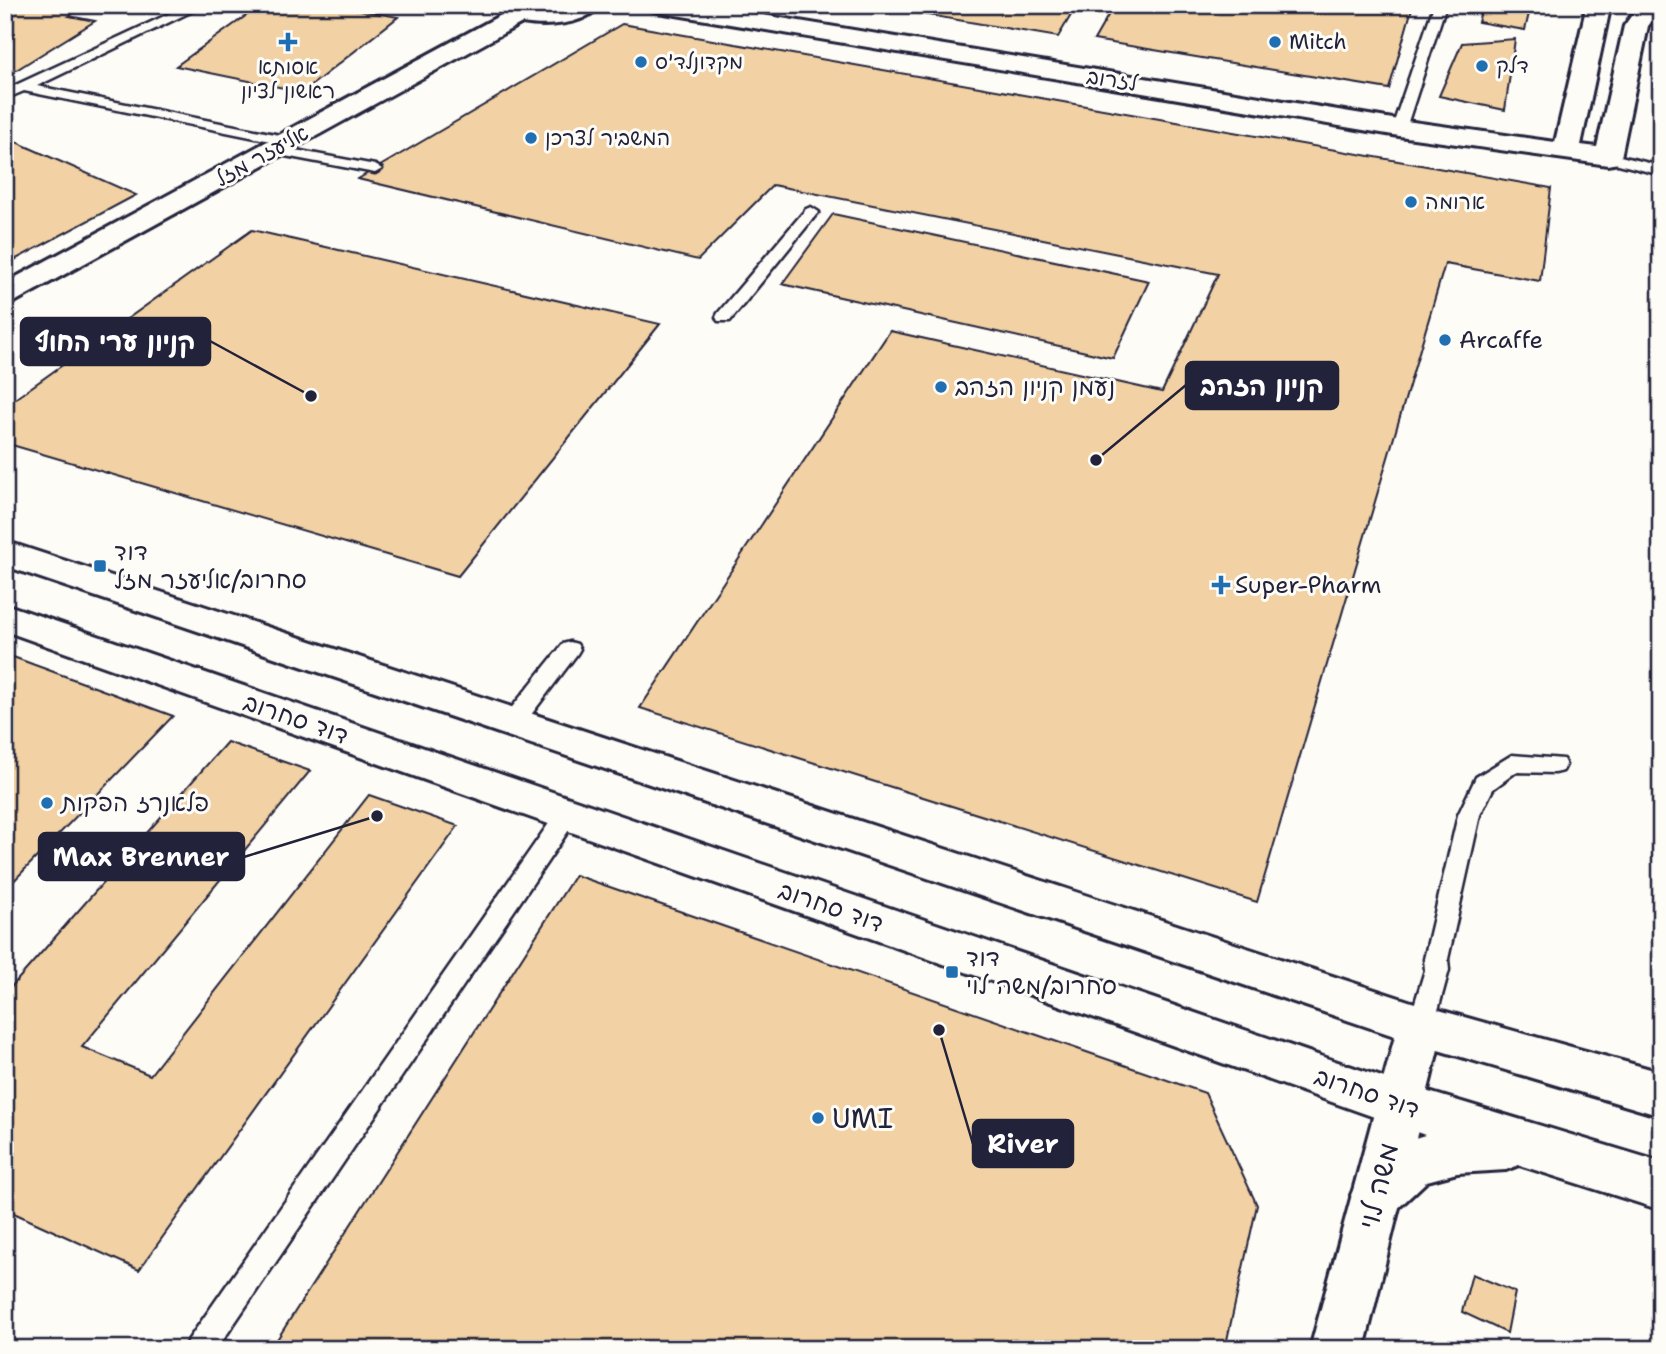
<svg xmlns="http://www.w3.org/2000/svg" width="1666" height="1354" font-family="'Shantell Sans','Playpen Sans Hebrew',sans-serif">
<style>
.building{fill:#f2d2a4;stroke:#22223b;stroke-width:2}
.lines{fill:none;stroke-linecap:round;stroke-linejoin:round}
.lane-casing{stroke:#22223b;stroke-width:5}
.street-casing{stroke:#22223b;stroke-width:6}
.secondary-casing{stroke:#22223b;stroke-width:6}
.lane{fill:#fdfcf7;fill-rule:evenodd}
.street{fill:#fdfcf7;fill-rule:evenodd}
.secondary{fill:#fdfcf7;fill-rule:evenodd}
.poi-dot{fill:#1f6fb2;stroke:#fdfcf7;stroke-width:2.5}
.labels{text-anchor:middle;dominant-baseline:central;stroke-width:6;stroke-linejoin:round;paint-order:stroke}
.far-poi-label{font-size:21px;fill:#22223b;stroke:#fdfcf7;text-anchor:start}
.far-street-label{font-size:21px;fill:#22223b;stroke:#fdfcf7}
.poi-label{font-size:24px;fill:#22223b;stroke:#fdfcf7;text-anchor:start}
.street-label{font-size:24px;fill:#22223b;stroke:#fdfcf7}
.near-poi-label{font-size:28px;fill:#22223b;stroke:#fdfcf7;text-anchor:start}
.near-street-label{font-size:28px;fill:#22223b;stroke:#fdfcf7}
.leader{fill:none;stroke:#22223b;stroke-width:2.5}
.callout-dot{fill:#22223b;stroke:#fdfcf7;stroke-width:2.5}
.callout{fill:#22223b;stroke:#22223b;stroke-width:2.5}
.callout-label{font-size:26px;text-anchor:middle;font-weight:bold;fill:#fff}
</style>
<rect width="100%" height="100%" fill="#fdfcf7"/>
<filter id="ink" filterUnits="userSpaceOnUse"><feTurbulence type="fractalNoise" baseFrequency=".0143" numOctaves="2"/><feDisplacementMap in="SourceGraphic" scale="14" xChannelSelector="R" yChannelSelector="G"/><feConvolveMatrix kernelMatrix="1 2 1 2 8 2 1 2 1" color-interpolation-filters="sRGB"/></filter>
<g filter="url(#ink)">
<!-- building -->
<g class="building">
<path d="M 5,5 L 87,5 L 69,16 L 95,21 L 5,77 Z"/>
<path d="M 108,5 L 146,5 L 137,11 Z"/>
<path d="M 261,5 L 333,5 L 398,17 L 303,92 L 176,66 Z"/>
<path d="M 869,5 L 1077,5 L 1058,37 Z"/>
<path d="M 1114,5 L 1413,5 L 1389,89 L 1094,40 Z"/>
<path d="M 1483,5 L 1531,5 L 1525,30 L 1478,22 Z"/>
<path d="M 622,24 L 1551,188 L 1540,281 L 1445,264 L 1257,902 L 640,708 L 890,331 L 1162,392 L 1218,274 L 773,185 L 698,260 L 358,179 Z"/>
<path d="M 1515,39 L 1505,110 L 1439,96 L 1462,43 Z"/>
<path d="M 5,137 L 136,195 L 5,265 Z"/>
<path d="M 833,214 L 1149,281 L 1113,358 L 782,284 Z"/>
<path d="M 252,230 L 660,324 L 458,576 L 5,443 L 5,406 Z"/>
<path d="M 5,654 L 173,716 L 5,890 Z"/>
<path d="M 227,742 L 310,771 L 82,1047 L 150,1075 L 369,795 L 458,826 L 139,1270 L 5,1209 L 5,994 Z"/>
<path d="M 575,875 L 1205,1093 L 1257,1205 L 1225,1349 L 271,1349 Z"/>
<path d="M 1472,1274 L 1515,1292 L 1507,1333 L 1462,1312 Z"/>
</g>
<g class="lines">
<defs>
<g id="lane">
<path d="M 188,5 L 205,5 L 37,86 L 290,137 L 297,141 L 295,144 L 290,145 L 24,91 L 5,99 L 5,90 Z"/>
<path d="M 424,5 L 440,5 L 440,6 L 434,10 Z"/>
<path d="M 1434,5 L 1446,5 L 1406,128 L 1404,131 L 1394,131 L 1392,128 Z"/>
<path d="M 274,146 L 375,165 L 382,169 L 375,173 L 269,153 L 267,150 L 269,147 Z"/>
<path d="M 1608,153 L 1661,166 L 1661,175 L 1603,160 L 1601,157 L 1603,154 Z"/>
<path d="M 811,207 L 819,212 L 816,215 L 730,321 L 718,321 L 716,317 L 718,313 L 806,209 Z"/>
<path d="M 570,642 L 577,644 L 580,649 L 577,654 L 521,728 L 513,730 L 505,728 L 502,722 L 505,716 L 563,644 Z"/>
<path d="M 1512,755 L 1563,759 L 1566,765 L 1563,771 L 1555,773 L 1516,772 L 1493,789 L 1480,815 L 1448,959 L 1449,970 L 1434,1025 L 1430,1033 L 1421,1036 L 1412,1033 L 1408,1025 L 1425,970 L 1424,959 L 1458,815 L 1476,777 Z"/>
<path d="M 567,806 L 575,809 L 578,815 L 575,821 L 217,1349 L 185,1349 L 189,1339 L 559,809 Z"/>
</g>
<g id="street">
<path d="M 490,5 L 518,5 L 528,10 L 545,11 L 570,5 L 600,5 C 585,26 544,27 522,23 L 16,301 L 5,304 L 5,283 L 501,15 Z"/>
<path d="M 646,5 L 702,5 L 1399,120 L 1555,142 L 1585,13 L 1582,5 L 1606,5 L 1609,13 L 1581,145 L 1597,147 L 1624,26 L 1639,5 L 1661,5 L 1661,11 L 1648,26 L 1621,157 L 1618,163 L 1608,165 L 1399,136 L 658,12 L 650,10 Z"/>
<path d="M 1421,1005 L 1437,1011 L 1444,1025 L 1364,1349 L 1310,1349 L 1398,1025 L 1405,1011 Z"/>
</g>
<g id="secondary">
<path d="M 5,541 L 1421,1005 L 1661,1072 L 1661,1116 L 1421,1045 L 5,566 Z"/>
<path d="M 5,604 L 1399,1083 L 1661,1162 L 1661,1210 L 1519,1165 L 1506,1170 L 1457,1173 L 1427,1181 L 1394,1212 L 1376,1219 L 1358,1212 L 1351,1195 C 1364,1165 1393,1143 1425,1135 L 5,631 Z"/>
</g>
</defs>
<!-- lane casing -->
<use href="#lane" class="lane-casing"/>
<!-- street casing -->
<use href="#street" class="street-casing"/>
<!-- secondary casing -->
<use href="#secondary" class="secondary-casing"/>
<!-- lane -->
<use href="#lane" class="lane"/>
<!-- street -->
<use href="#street" class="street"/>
<!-- secondary -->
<use href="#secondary" class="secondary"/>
</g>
</g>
<!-- markers -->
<g class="poi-dot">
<path d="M284.5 31.5h7v7h7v7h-7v7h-7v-7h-7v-7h7z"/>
<circle cx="1275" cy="42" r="7"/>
<circle cx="641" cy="62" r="7"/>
<circle cx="1482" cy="66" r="7"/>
<circle cx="531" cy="138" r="7"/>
<circle cx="1411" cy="202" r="7"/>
<circle cx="1445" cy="340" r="7"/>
<circle cx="941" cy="387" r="7"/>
<rect x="93" y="559" width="14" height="14" rx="3.5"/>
<path d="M1217.5 574.5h7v7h7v7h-7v7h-7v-7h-7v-7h7z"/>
<circle cx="47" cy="803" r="7"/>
<rect x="945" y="965" width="14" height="14" rx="3.5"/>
<circle cx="818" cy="1118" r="7"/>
</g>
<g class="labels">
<!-- far-poi labels -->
<g class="far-poi-label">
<text x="1289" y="42">Mitch</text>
<text x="655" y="62">מקדונלד'ס</text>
<text x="1496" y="66">דלק</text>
<text x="288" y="67" text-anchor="middle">אסותא<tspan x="288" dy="24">ראשון לציון</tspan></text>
<text x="545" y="138">המשביר לצרכן</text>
<text x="1425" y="202">ארומה</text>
</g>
<!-- far-street labels -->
<g class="far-street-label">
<text transform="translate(1112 80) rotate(9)">לזרוב</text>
<text transform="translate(262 156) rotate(-29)">אליעזר מזל</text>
</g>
<!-- poi labels -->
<g class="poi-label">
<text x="1459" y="340">Arcaffe</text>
<text x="955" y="387">נעמן קניון הזהב</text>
<text x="114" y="552">דוד<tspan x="114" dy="28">סחרוב/אליעזר מזל</tspan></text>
<text x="1235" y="585">Super-Pharm</text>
<text x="61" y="803">פלאנרז הפקות</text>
<text x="966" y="958">דוד<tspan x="966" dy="28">סחרוב/משה לוי</tspan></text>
</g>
<!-- street labels -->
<g class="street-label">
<text transform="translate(296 719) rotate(19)">דוד סחרוב</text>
<text transform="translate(831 907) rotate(19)">דוד סחרוב</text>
<text transform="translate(1367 1093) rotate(19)">דוד סחרוב</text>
</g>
<!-- near-poi labels -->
<g class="near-poi-label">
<text x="832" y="1118">UMI</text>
</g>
<!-- near-street labels -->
<g class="near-street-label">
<text transform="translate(1378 1186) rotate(-76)">משה לוי</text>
</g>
</g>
<!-- callouts -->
<path class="leader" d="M311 396L210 341M1096 460L1186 385M377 816L244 857M939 1030L973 1144"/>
<g class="callout-dot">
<circle cx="311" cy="396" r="7"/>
<circle cx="1096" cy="460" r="7"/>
<circle cx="377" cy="816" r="7"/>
<circle cx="939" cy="1030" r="7"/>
</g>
<g class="callout">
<rect x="21" y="318" width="189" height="47" rx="7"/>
<rect x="1186" y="362" width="152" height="47" rx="7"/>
<rect x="39" y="833" width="205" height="47" rx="7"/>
<rect x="973" y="1120" width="100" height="47" rx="7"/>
</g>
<g class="callout-label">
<text x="115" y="351">קניון ערי החוף</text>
<text x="1262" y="395">קניון הזהב</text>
<text x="141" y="866">Max Brenner</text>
<text x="1023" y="1153">River</text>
</g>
<!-- margin -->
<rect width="1666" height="1354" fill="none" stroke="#fdfcf7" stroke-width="28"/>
<rect x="14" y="14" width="1638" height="1326" fill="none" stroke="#22223b" stroke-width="2.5" filter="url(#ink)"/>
</svg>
